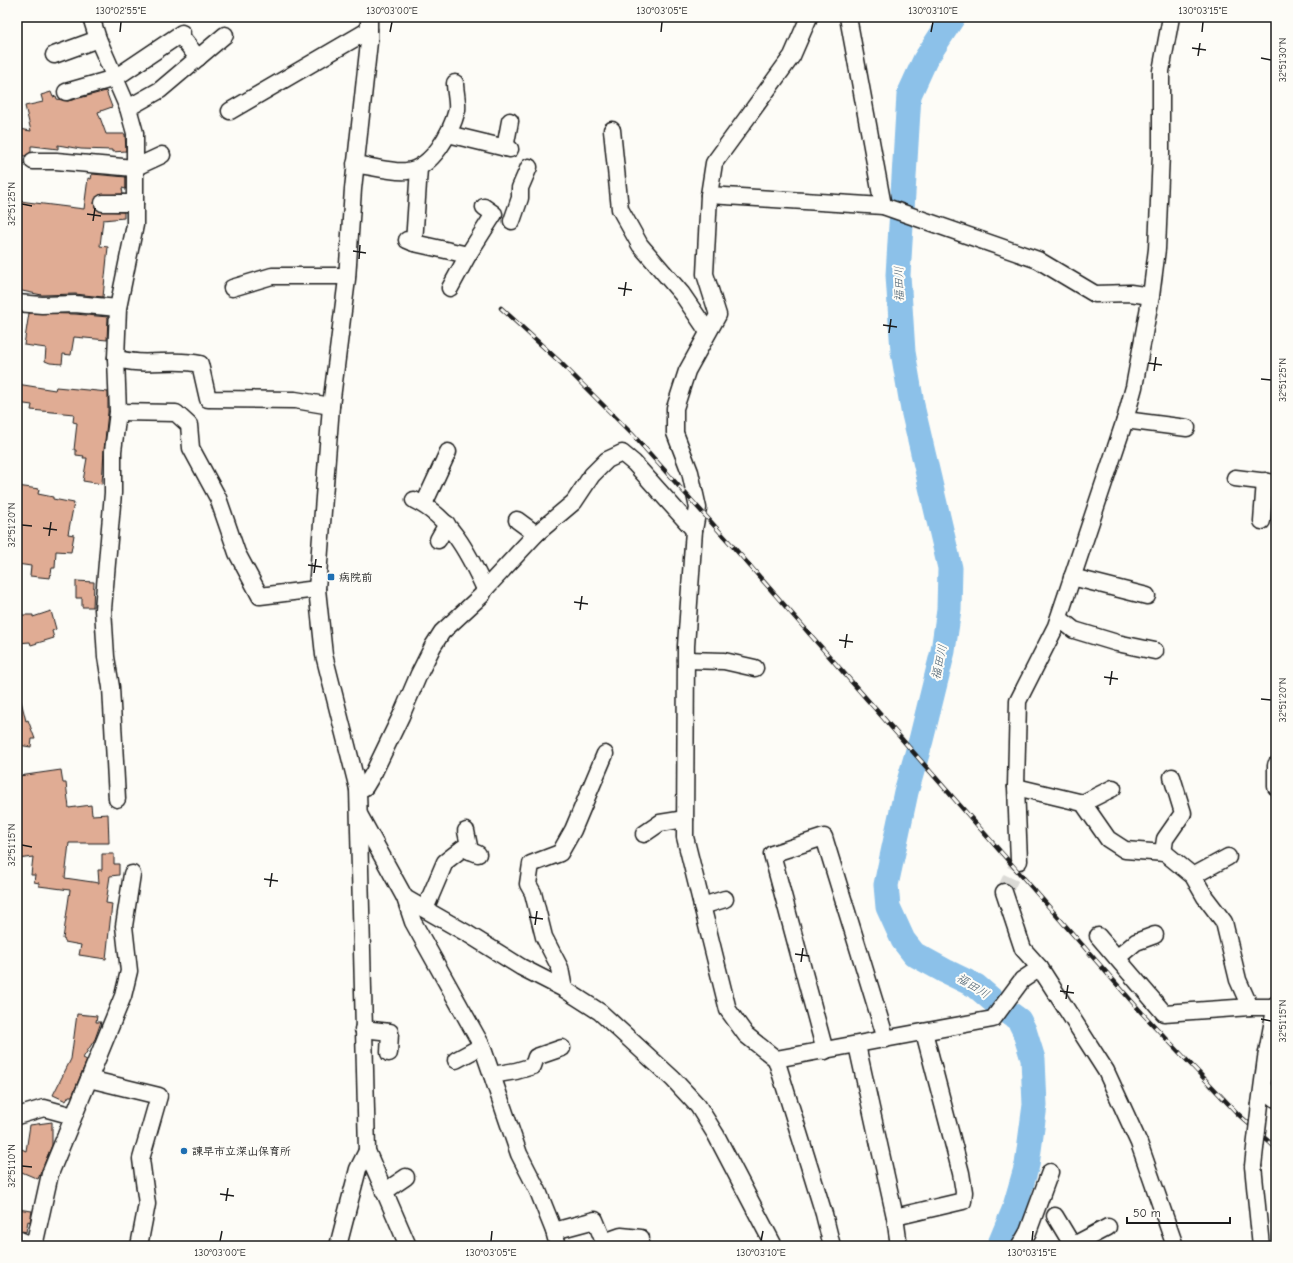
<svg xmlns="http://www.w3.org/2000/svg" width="1293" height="1263" font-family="'Comic Neue','Klee One',sans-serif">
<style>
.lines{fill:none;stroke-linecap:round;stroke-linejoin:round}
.river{stroke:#8cc1e9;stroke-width:25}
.building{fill:#e0ac94;stroke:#1c1c1c}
.minor-tunnel{stroke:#dbdad6;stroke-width:16;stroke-dasharray:16 8;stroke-linecap:butt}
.minor-casing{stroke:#1c1c1c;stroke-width:19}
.minor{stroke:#fdfcf7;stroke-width:16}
.rail-casing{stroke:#1c1c1c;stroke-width:4.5}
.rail{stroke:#fdfcf7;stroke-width:3;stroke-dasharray:9;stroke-linecap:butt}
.minor-bridge-casing{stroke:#1c1c1c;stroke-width:19;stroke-linecap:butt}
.minor-bridge{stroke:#fdfcf7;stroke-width:16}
.ticks{fill:none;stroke:#1c1c1c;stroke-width:1.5}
.poi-dot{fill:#1f6fb2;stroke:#fdfcf7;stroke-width:1.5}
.labels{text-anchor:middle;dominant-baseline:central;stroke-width:4;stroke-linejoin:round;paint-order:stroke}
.poi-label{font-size:11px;font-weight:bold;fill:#1c1c1c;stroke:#fdfcf7;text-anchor:start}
.water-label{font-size:12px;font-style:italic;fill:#495e6e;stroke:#fdfcf7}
.neatline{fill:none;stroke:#1c1c1c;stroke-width:1.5}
.ticks-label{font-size:10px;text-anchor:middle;fill:#1c1c1c}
</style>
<rect width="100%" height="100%" fill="#fdfcf7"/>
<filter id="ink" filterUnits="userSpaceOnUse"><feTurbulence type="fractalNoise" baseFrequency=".025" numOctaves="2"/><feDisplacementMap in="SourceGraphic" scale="8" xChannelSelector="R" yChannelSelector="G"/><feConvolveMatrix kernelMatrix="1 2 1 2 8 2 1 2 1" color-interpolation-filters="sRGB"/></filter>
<g filter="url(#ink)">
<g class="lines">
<!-- river -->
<path class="river" d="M 953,17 L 925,60 L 909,95 L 898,275 L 903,352 L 913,410 L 950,568 L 949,609 L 943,651 L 921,740 L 906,792 L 886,885 L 888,907 L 903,940 L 914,954 L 945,971 L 976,986 L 997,1004 L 1019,1020 L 1024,1030 L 1033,1059 L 1035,1105 L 1027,1165 L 1014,1210 L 999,1246"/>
</g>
<!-- building -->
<g class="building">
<path d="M 106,91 L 112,107 L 98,112 L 106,134 L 125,134 L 126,151 L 112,152 L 112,150 L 81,149 L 58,145 L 58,149 L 33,146 L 31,146 L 31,152 L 25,156 L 17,155 L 20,129 L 31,131 L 25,106 L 43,102 L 41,95 L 51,92 L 53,97 L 56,96 L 57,99 L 68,101 Z"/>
<path d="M 92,174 L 126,177 L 126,189 L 122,188 L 123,194 L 99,195 L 94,203 L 95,207 L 99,211 L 124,212 L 124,218 L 103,220 L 100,246 L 108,247 L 103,297 L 75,294 L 42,295 L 17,290 L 17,210 L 19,201 L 84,209 L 88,178 L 91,179 Z"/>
<path d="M 29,313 L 75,314 L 108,317 L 107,340 L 74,337 L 71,355 L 63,354 L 62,364 L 50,363 L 45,361 L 46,348 L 24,345 Z"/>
<path d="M 17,384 L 55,390 L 56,387 L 108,392 L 108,412 L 104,450 L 102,484 L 83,481 L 87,458 L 83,458 L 84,456 L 76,455 L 76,450 L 74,450 L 77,423 L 73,422 L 74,414 L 31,410 L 32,405 L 17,403 Z"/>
<path d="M 17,486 L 39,489 L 38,494 L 53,497 L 53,499 L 74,503 L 68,534 L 74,535 L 71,552 L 56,551 L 55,568 L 52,568 L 50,578 L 30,576 L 31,566 L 17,564 Z"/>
<path d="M 76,581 L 94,582 L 93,607 L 82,607 L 82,598 L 76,598 Z"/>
<path d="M 51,611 L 56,629 L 52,631 L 54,638 L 31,645 L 30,642 L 17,643 L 17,619 L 20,619 L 20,615 L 33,615 L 33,617 Z"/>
<path d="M 17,701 L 21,701 L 26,721 L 28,720 L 35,739 L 32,739 L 31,747 L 18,745 Z"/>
<path d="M 61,770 L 63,783 L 66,783 L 69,808 L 91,805 L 92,815 L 108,814 L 109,843 L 69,843 L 65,878 L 99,883 L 98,870 L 102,870 L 102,854 L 114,854 L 114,864 L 119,864 L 119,875 L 110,876 L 106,903 L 112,904 L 106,959 L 79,955 L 81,945 L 65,942 L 65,940 L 63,939 L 70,890 L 39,886 L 39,883 L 34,882 L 35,875 L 31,875 L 33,857 L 18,859 L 17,849 L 20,848 L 17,812 L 17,781 L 19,781 L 19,776 Z"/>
<path d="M 77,1014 L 97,1016 L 96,1022 L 101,1022 L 95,1039 L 83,1058 L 87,1060 L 72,1096 L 69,1096 L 66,1101 L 53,1095 L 71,1059 Z"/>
<path d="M 52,1122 L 52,1145 L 38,1179 L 17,1170 L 17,1147 L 26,1151 L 30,1125 Z"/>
<path d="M 17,1209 L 32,1211 L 30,1222 L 28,1221 L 26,1232 L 17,1230 Z"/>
</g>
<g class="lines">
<!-- minor-tunnel -->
<path class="minor-tunnel" d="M 1004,892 L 1019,861"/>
<defs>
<g id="minor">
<path d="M 91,17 L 98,39 L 128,108 L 135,133 L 135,225 L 118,308 L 116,358 L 118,412 L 113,451 L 113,493 L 103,609 L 106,657 L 111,687 L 117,799"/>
<path d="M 369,17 L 369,42 L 353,189 L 347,279 L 331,406 L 317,589 L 324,655 L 358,789 L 367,1151 L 408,1246"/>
<path d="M 809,17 L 792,56 L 714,163 L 709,195 L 705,274 L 718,315 L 687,371 L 675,408 L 675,433 L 690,472 L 698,508 L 694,530 L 686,646 L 685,837 L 728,1010 L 746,1035 L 776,1059 L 824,1214 L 832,1246"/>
<path d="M 848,17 L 883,206"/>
<path d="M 180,35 L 198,58"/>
<path d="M 54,55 L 98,39"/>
<path d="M 66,92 L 115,78 L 182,33"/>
<path d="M 128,108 L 160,90 L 225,35"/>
<path d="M 230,111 L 369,30"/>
<path d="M 612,130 L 620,209 L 640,245 L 682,294 L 708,332"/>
<path d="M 448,134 L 510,149"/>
<path d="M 505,148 L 510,121"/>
<path d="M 33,161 L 56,161 L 134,168 L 162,155"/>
<path d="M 355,164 C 369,166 395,173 407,171 C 432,168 451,133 457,110 C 458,102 455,91 455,83"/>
<path d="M 709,195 L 883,206 L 1038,260 L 1095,294 L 1130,293 L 1151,296"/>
<path d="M 103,203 L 135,203"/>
<path d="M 512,221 L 520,198 L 520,188 L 529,167"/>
<path d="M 407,240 L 414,243 L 419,168"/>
<path d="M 414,243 L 468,255 L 450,288"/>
<path d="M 468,255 L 494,214 L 484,207"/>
<path d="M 232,288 L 272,276 L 347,276"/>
<path d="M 17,303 L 42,305 L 75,304 L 118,308"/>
<path d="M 116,358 C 144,368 172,357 200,364 L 208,399 L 295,400 L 331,406"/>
<path d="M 118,412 L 176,413 L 189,425 L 191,448 L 218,498 L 237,553 L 260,596 L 317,589"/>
<path d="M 1125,420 L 1187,428"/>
<path d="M 1235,478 L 1276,483"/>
<path d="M 414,500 C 450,517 469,554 485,589"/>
<path d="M 424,504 L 448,452"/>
<path d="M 517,520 L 536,534"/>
<path d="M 1262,521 L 1265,481"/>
<path d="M 438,540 L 447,524"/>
<path d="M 1072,577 L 1147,596"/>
<path d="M 1059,618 L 1074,630 L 1117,643 L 1155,651"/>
<path d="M 686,660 L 724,661 L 755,668"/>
<path d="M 1276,765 L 1276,787"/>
<path d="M 1016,787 L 1083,803 L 1108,839 L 1125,850 L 1165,853 L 1193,876 L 1205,897 L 1224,922 L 1238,980 L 1250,1007 L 1275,1007"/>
<path d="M 358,789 L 365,787 L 374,772 L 401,716 L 419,674 L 433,646 L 442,632 L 482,595 L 485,589 L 536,534 L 574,502 L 592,475 L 607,460 L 622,453 L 634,463 L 694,530"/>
<path d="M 1083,803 L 1113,788"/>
<path d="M 360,816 L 405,898 L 413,922 L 482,1046 L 519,1154 L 538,1191 L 554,1231 L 558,1246"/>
<path d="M 466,831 L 470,851"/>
<path d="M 644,834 L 660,823 L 685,819"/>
<path d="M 1163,853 L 1165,839 L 1183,813 L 1172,777"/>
<path d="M 1019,861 L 1016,787 L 1018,701 L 1056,626 L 1125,420 L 1134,387 L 1151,296 L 1157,249 L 1161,153 L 1161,71 L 1171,17"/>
<path d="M 1193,876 L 1228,857"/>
<path d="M 1004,892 L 1023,949 L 1040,968 L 1106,1071 L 1139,1143 L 1175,1246"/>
<path d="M 405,898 L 468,934 L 521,967 L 564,989 L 600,1012 L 673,1079 L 698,1106 L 716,1135 L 774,1246"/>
<path d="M 702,906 L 725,899"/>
<path d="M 425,909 L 445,862 L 463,848 L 478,854"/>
<path d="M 1098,936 L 1164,1013 L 1250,1007"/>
<path d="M 1117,958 L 1136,942 L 1155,935"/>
<path d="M 564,989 L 560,968 L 544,937 L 533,893 L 528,884 L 531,864 L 560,853 L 573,830 L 605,754"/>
<path d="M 363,1029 L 390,1032 L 389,1053"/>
<path d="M 857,1045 L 895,1217 L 963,1201 L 964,1192 L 961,1173 L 924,1032"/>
<path d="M 825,1051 L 772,854 L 824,837 L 886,1039"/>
<path d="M 776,1059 L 993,1019 L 1022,980 L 1040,968"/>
<path d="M 456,1060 L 482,1046"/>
<path d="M 492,1075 L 516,1071 L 533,1066 L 536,1057 L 562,1048"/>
<path d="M 89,1079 L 159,1096 L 141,1159 L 147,1204 L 139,1246"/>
<path d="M 1263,1088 L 1276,1099"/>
<path d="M 1260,1104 L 1266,1058 L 1276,1004"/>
<path d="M 17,1116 L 44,1108 L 73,1116"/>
<path d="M 1253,1166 L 1261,1246"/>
<path d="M 384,1192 L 406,1177"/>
<path d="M 1055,1216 L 1073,1246"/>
<path d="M 895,1217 L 899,1246"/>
<path d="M 554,1231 L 595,1220 L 604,1242 L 621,1236 L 641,1238"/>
<path d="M 17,1239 L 34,1246 L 50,1174 L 123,996 L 129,971 L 124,926 L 132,874"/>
<path d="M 338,1246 L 358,1169 L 367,1151"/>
<path d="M 1020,1246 L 1028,1232 L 1050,1172"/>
<path d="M 1072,1246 L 1108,1227"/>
</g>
</defs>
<!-- minor casing -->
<use href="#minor" class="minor-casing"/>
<!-- minor -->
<use href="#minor" class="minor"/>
<defs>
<path id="rail" d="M 501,308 L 560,362 L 632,434 L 729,542 L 1142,1013 L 1238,1114 L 1276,1148"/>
</defs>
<!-- rail casing -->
<use href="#rail" class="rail-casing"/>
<!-- rail -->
<use href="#rail" class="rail"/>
<defs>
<path id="minor-bridge" d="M 1253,1166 L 1260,1104"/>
</defs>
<!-- minor-bridge casing -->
<use href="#minor-bridge" class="minor-bridge-casing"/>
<!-- minor-bridge -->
<use href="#minor-bridge" class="minor-bridge"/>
</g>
</g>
<!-- ticks -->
<path class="ticks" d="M 120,32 L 121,22M 390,32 L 392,22M 661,32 L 662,22M 931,32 L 933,22M 1202,32 L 1203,22M 1192,48 L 1206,50M 1198,56 L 1200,43M 1261,58 L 1271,60M 22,204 L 32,206M 87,214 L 101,216M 93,221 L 95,208M 353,251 L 366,253M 359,259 L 360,245M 618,288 L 632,290M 624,296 L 626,282M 883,325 L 897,327M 889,333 L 891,319M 1148,363 L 1162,365M 1154,371 L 1156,357M 1261,379 L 1271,380M 22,525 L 32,526M 43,528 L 57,530M 49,536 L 51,522M 308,565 L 322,567M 314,573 L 316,559M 574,602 L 588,604M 580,610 L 582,596M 839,640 L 853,642M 845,648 L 847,634M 1104,677 L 1118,679M 1110,685 L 1112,671M 1261,699 L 1271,700M 22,845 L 32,847M 264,879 L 278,881M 270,887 L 272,873M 529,917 L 543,919M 535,925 L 537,911M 795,954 L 809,956M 801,962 L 803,948M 1060,991 L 1074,993M 1066,999 L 1068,985M 1261,1019 L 1271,1021M 22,1166 L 32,1167M 220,1194 L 234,1196M 226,1201 L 228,1188M 220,1241 L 222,1231M 491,1241 L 492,1231M 761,1241 L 763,1231M 1032,1241 L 1033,1231"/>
<!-- markers -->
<g class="poi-dot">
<rect x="327" y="573" width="8" height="8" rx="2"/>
<circle cx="184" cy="1151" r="4"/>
</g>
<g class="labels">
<!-- poi labels -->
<g class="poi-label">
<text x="339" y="577">病院前</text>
<text x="192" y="1151">諫早市立深山保育所</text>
</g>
<!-- water labels -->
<g class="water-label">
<text transform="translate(899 284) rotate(-91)">福田川</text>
<text transform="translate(939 662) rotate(-78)">福田川</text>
<text transform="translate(973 986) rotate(32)">福田川</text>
</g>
</g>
<!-- margin -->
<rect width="1293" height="1263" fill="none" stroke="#fdfcf7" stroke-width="44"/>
<!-- scale -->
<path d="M1127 1217v6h103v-6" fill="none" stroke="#1c1c1c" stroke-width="2"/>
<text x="1133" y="1217" font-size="12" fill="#1c1c1c" stroke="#fdfcf7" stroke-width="3" paint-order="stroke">50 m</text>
<rect x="22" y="22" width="1249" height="1219" class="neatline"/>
<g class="ticks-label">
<text x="121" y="14">130°02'55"E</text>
<text x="392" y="14">130°03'00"E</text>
<text x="662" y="14">130°03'05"E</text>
<text x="933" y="14">130°03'10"E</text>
<text x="1203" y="14">130°03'15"E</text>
<text transform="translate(1282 60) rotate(-90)" y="4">32°51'30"N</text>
<text transform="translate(11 204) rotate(-90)" y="4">32°51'25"N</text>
<text transform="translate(1282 380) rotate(-90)" y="4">32°51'25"N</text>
<text transform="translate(11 525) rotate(-90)" y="4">32°51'20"N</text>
<text transform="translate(1282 700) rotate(-90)" y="4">32°51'20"N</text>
<text transform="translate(11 845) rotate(-90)" y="4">32°51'15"N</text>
<text transform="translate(1282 1021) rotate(-90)" y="4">32°51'15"N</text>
<text transform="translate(11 1166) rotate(-90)" y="4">32°51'10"N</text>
<text x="220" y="1256">130°03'00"E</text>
<text x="491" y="1256">130°03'05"E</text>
<text x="761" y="1256">130°03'10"E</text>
<text x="1032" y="1256">130°03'15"E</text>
</g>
</svg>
